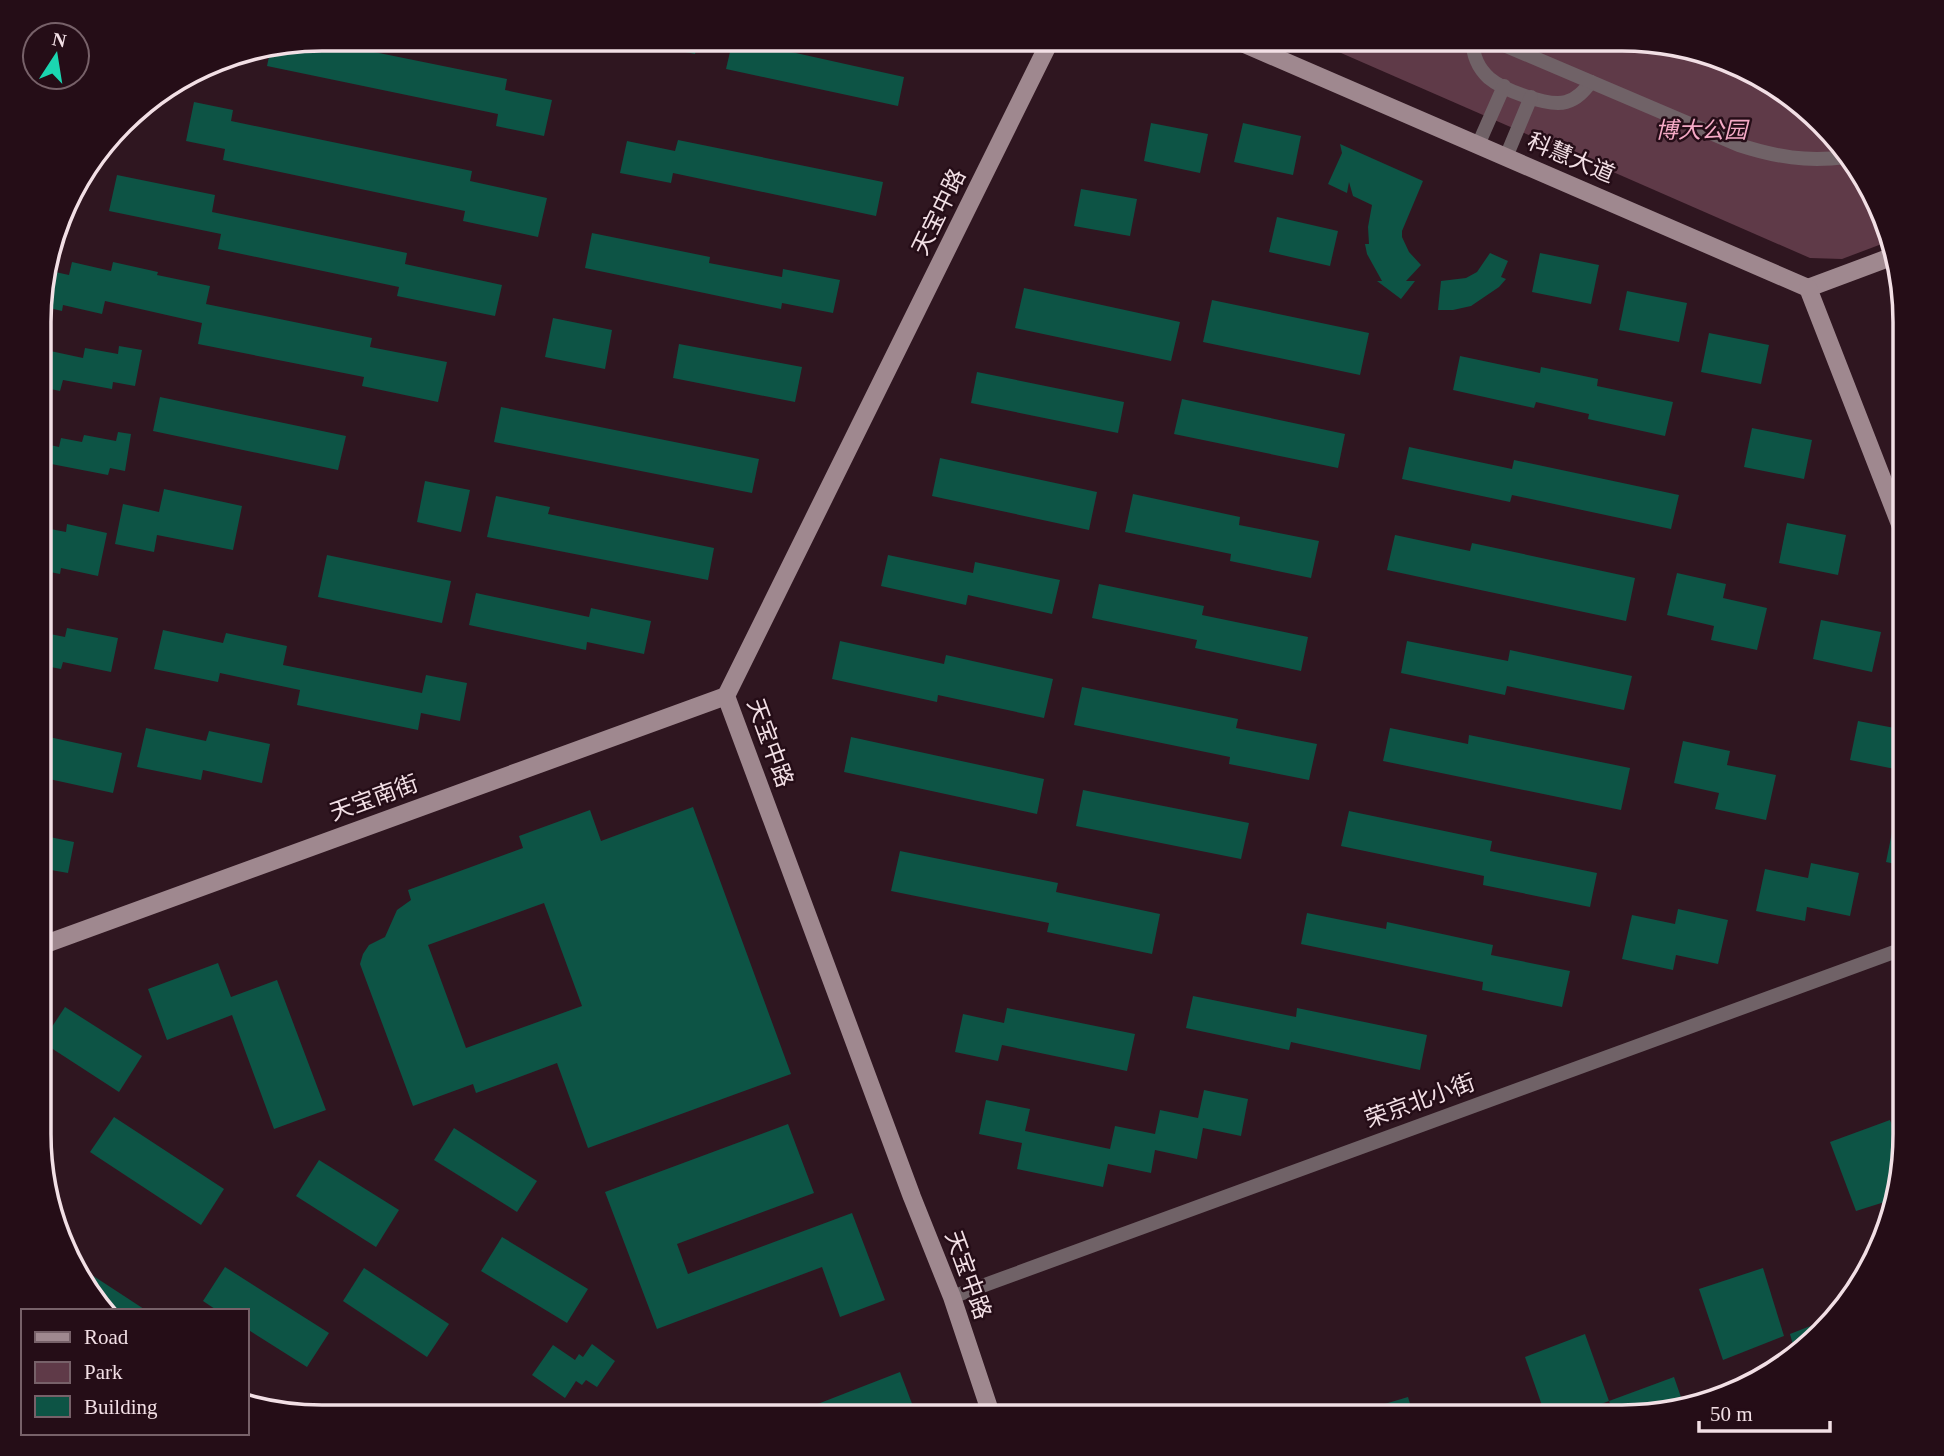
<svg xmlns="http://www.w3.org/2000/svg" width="1944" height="1456" font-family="'Times New Roman','Noto Sans SC',serif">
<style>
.green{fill:#5f3a48}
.water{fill:#82455d}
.building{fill:#0d5445;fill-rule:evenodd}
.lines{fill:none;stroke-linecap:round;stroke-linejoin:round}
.lane{stroke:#706267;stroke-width:7}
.street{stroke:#706267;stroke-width:14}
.secondary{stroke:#9f888f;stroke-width:18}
.labels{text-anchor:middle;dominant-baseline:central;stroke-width:5;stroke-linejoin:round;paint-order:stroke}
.park-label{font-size:23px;font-style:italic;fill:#f6aac6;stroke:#250d17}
.street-label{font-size:23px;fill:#f2dfe5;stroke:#250d17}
.rim{fill:none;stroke:#f2dfe5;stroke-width:3.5}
</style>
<rect width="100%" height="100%" fill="#2f1620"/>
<!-- green -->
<path class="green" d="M 1309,39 L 1640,39 L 1730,60 L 1809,109 L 1876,197 L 1887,242 L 1842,259 L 1810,258 Z"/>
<!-- water -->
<path class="water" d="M 1683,49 L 1730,60 L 1752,73 L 1738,75 Z"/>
<!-- building -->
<g class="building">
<path d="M 652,39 L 698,39 L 695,54 L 652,45 Z"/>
<path d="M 733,39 L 904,77 L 898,106 L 726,69 Z"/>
<path d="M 315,40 L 507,79 L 505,90 L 552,100 L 544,136 L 496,126 L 498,114 L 267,66 L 271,47 Z"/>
<path d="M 194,102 L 233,110 L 231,121 L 472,171 L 470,181 L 547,198 L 538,237 L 463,221 L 465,211 L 223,160 L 225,149 L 186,141 Z"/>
<path d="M 1151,123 L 1208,134 L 1200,173 L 1144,161 Z"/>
<path d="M 1243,123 L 1301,136 L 1293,175 L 1234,162 Z"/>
<path d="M 678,140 L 883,182 L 876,216 L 673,173 L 671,183 L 620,173 L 627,141 L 675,151 Z"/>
<path d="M 1340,144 L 1423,181 L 1402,231 L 1402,237 L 1409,252 L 1421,265 L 1406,281 L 1415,281 L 1401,299 L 1377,281 L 1382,281 L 1367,254 L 1365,244 L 1369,244 L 1368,227 L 1372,205 L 1353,196 L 1349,182 L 1347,193 L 1328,184 L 1342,153 Z"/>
<path d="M 117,175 L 215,195 L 212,212 L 407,253 L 405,264 L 502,285 L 495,316 L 397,296 L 399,287 L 218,249 L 221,234 L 109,211 Z"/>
<path d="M 1081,189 L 1137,199 L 1130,236 L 1074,226 Z"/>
<path d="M 1277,217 L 1338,231 L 1330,266 L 1269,252 Z"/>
<path d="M 592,233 L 710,257 L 709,263 L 782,277 L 783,269 L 840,280 L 833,313 L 782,303 L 781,309 L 585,268 Z"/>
<path d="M 1490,253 L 1508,261 L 1501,277 L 1506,279 L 1499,287 L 1471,306 L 1453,310 L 1438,310 L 1441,281 L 1466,278 L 1477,272 Z"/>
<path d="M 1540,253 L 1599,265 L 1591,304 L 1532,292 Z"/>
<path d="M 72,262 L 111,271 L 113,262 L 158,272 L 157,275 L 210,286 L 206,304 L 372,338 L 370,347 L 447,362 L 438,402 L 362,386 L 364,377 L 198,344 L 202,323 L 105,301 L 102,314 L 63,305 L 62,311 L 41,306 L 41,284 L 46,270 L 69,275 Z"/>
<path d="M 1024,288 L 1180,322 L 1171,361 L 1015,328 Z"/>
<path d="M 1627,291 L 1687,303 L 1679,342 L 1619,330 Z"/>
<path d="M 1212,300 L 1369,333 L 1360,375 L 1203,342 Z"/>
<path d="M 553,318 L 612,330 L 605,369 L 545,357 Z"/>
<path d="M 1709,333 L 1769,345 L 1761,384 L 1701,372 Z"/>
<path d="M 679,344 L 802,367 L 795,402 L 673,378 Z"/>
<path d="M 119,346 L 142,350 L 135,386 L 113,382 L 112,389 L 63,380 L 60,391 L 41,387 L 41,349 L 83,358 L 85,348 L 118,354 Z"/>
<path d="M 1460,356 L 1540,373 L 1541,367 L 1598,379 L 1597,386 L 1673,402 L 1665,436 L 1588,419 L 1589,414 L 1536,402 L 1534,408 L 1453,390 Z"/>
<path d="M 977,372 L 1124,402 L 1118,433 L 971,403 Z"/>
<path d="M 160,397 L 346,436 L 338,470 L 153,431 Z"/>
<path d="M 1182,399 L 1345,434 L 1338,468 L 1174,434 Z"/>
<path d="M 501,407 L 759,459 L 752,493 L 494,442 Z"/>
<path d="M 1752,428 L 1812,440 L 1804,479 L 1744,467 Z"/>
<path d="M 118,432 L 131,434 L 125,471 L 110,468 L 108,475 L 41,462 L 41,443 L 59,447 L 61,438 L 82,442 L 84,435 L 116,441 Z"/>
<path d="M 1409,447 L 1512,469 L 1514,460 L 1679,495 L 1671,529 L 1512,495 L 1510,502 L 1402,479 Z"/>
<path d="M 940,458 L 1097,492 L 1089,530 L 932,496 Z"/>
<path d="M 425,481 L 470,490 L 461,532 L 417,522 Z"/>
<path d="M 164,489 L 242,506 L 233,550 L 157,535 L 154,552 L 115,544 L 123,504 L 159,512 Z"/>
<path d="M 1133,494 L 1240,517 L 1239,525 L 1319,541 L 1311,578 L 1230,561 L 1231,554 L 1125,532 Z"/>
<path d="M 496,496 L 550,507 L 548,514 L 714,548 L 708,580 L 487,537 Z"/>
<path d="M 1787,523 L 1846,535 L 1838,575 L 1779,563 Z"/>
<path d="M 67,524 L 107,533 L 98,576 L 61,568 L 60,574 L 40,570 L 40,527 L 66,532 Z"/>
<path d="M 1395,535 L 1470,551 L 1472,543 L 1635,578 L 1626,621 L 1387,570 Z"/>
<path d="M 327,555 L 451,581 L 442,623 L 318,597 Z"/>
<path d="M 888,555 L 973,573 L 975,562 L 1060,580 L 1052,614 L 968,595 L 966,605 L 881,586 Z"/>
<path d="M 1677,573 L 1726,584 L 1723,598 L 1767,608 L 1757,650 L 1711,640 L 1714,626 L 1667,615 Z"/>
<path d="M 1099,584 L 1204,606 L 1202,615 L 1308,637 L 1301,671 L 1195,648 L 1197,640 L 1092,618 Z"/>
<path d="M 476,593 L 589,617 L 591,608 L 651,621 L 644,654 L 587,642 L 586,650 L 469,625 Z"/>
<path d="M 1821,620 L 1881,632 L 1872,672 L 1813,659 Z"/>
<path d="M 67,628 L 118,638 L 111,672 L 63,662 L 61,669 L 40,665 L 40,632 L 65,637 Z"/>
<path d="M 163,630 L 223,643 L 226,633 L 287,646 L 283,665 L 422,693 L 426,675 L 467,683 L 460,721 L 421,713 L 418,730 L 297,705 L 300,690 L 220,673 L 218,682 L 154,669 Z"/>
<path d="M 840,641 L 944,664 L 946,655 L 1053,679 L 1044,718 L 938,695 L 937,702 L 832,679 Z"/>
<path d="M 1407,641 L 1508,661 L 1510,650 L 1632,676 L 1624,710 L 1507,686 L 1505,695 L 1401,673 Z"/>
<path d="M 1082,687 L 1238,719 L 1236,728 L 1317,744 L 1309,780 L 1229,764 L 1230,757 L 1074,725 Z"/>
<path d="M 1858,721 L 1905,730 L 1905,771 L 1850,760 Z"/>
<path d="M 146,728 L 206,741 L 209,731 L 270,744 L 262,783 L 203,770 L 201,780 L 137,767 Z"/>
<path d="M 1390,728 L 1468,744 L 1469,735 L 1630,768 L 1621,810 L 1383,761 Z"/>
<path d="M 40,735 L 122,753 L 113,793 L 40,777 Z"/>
<path d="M 851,737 L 1044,779 L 1037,814 L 844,772 Z"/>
<path d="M 1683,741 L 1730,751 L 1727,765 L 1776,775 L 1766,820 L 1715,809 L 1719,793 L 1674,783 Z"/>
<path d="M 1083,790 L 1249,823 L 1241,859 L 1076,826 Z"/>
<path d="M 1898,803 L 1905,803 L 1905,866 L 1886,862 Z"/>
<path d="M 693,807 L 791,1074 L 588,1148 L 557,1063 L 476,1093 L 473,1084 L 413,1106 L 360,964 L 363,954 L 369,945 L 385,937 L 397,910 L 411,900 L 408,890 L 523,848 L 519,836 L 590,810 L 601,841 ZM 544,903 L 582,1006 L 466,1048 L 428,945 Z"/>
<path d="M 1349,811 L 1492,841 L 1490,851 L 1597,873 L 1590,907 L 1483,885 L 1484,876 L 1341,846 Z"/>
<path d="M 40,835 L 74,842 L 68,873 L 40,868 Z"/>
<path d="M 900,851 L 1058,883 L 1056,892 L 1160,914 L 1152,954 L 1047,932 L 1049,923 L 891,891 Z"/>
<path d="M 1811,863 L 1859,873 L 1850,916 L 1807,907 L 1805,921 L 1756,911 L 1765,869 L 1808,878 Z"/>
<path d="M 1678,909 L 1728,920 L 1718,964 L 1676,955 L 1673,970 L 1622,959 L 1632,915 L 1675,924 Z"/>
<path d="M 1307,913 L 1386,929 L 1387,922 L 1493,945 L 1491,955 L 1570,971 L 1562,1007 L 1482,990 L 1483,982 L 1301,944 Z"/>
<path d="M 218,963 L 231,997 L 277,980 L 326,1110 L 274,1129 L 232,1015 L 167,1040 L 148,989 Z"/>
<path d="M 1193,996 L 1296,1017 L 1297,1008 L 1427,1035 L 1420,1070 L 1291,1042 L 1289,1050 L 1186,1028 Z"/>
<path d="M 65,1007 L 142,1056 L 119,1092 L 42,1042 Z"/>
<path d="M 1007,1008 L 1135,1034 L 1127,1071 L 1002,1045 L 998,1061 L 955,1052 L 963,1014 L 1004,1023 Z"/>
<path d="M 1204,1090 L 1248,1099 L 1241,1136 L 1203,1128 L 1197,1159 L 1155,1150 L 1151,1173 L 1108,1164 L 1103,1187 L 1017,1169 L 1022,1143 L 979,1134 L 986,1100 L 1030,1109 L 1025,1131 L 1110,1149 L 1115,1126 L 1155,1134 L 1160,1110 L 1198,1118 Z"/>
<path d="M 114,1117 L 224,1189 L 201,1225 L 90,1152 Z"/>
<path d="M 1890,1120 L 1904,1156 L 1894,1199 L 1856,1211 L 1830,1142 Z"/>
<path d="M 788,1124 L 814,1193 L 677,1244 L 688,1274 L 852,1213 L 885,1300 L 840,1317 L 822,1267 L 657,1329 L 605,1192 Z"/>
<path d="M 454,1128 L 537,1181 L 517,1212 L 434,1160 Z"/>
<path d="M 319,1160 L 399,1210 L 376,1247 L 296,1196 Z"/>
<path d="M 502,1237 L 588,1289 L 567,1323 L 481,1271 Z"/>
<path d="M 72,1262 L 147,1311 L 107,1311 L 71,1264 Z"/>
<path d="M 225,1267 L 329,1333 L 307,1367 L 247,1329 L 247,1311 L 218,1311 L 203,1301 Z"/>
<path d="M 364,1268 L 449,1324 L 427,1357 L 343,1301 Z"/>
<path d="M 1763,1268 L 1784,1336 L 1723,1360 L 1699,1289 Z"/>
<path d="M 1836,1316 L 1835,1321 L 1795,1352 L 1790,1334 Z"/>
<path d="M 1585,1334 L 1609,1401 L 1567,1417 L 1546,1417 L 1525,1357 Z"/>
<path d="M 592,1344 L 615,1361 L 597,1387 L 586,1380 L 582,1385 L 576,1381 L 565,1398 L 532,1375 L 553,1345 L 575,1360 L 579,1354 L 583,1357 Z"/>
<path d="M 900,1372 L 914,1409 L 892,1417 L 784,1417 Z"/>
<path d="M 1674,1377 L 1683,1403 L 1616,1418 L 1609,1401 Z"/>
<path d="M 1408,1397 L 1414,1417 L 1352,1417 L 1351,1414 Z"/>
</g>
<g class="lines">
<!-- lane -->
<path class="lane" d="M 76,182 L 101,154 L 184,80"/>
<!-- street -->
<g class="street">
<path d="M 1473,39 C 1472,54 1478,68 1489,78 C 1503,90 1548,107 1566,102 C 1577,99 1584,91 1591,82"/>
<path d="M 1490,39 L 1739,145 C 1776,157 1807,162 1846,157"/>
<path d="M 1478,145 L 1504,86"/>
<path d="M 1506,157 L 1531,97"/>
<path d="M 952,1297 L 1905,948"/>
</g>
<!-- secondary -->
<g class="secondary">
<path d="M 1233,39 L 1808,288 L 1891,257"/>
<path d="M 1808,288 L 1905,537"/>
<path d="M 40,946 L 726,696"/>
<path d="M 992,1417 L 952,1297 L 912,1197 L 726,696 L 1051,39"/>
</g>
</g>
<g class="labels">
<!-- park labels -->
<g class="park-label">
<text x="1701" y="130">博大公园</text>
</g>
<!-- street labels -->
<g class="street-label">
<text transform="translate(1571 158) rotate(23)">科慧大道</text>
<text transform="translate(939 212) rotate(-64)">天宝中路</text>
<text transform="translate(770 743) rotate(70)">天宝中路</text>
<text transform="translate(374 798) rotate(-20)">天宝南街</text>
<text transform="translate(1420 1101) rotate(-20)">荣京北小街</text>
<text transform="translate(968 1275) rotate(70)">天宝中路</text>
</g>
</g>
<!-- crop -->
<path d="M0 0H1944V1456H0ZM322 51H1622A271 271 0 0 1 1893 322V1134A271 271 0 0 1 1622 1405H322A271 271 0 0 1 51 1134V322A271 271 0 0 1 322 51Z" fill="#250d17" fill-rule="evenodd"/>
<path class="rim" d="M322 51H1622A271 271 0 0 1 1893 322V1134A271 271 0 0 1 1622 1405H322A271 271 0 0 1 51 1134V322A271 271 0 0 1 322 51Z"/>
<!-- legend -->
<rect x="21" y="1309" width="228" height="126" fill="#250d17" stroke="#776169" stroke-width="2"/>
<rect x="35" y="1332" width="35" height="10" fill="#9f888f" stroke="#776169" stroke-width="2"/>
<text x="84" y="1344" font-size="21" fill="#f2dfe5">Road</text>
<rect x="35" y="1362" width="35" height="21" fill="#5f3a48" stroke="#776169" stroke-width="2"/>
<text x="84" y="1379" font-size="21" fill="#f2dfe5">Park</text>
<rect x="35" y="1396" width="35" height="21" fill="#0d5445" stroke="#776169" stroke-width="2"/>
<text x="84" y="1414" font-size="21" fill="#f2dfe5">Building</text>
<!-- north arrow -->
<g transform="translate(56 56) rotate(12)"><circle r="33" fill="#250d17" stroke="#776169" stroke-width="2"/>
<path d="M0-5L12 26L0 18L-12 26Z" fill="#1bd5b1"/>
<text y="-10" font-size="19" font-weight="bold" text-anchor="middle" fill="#f2dfe5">N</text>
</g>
<!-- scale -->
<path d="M1699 1421v10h131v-10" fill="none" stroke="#f2dfe5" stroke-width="3.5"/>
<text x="1710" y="1421" font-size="21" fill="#f2dfe5" stroke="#250d17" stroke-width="5" paint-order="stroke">50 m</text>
</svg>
